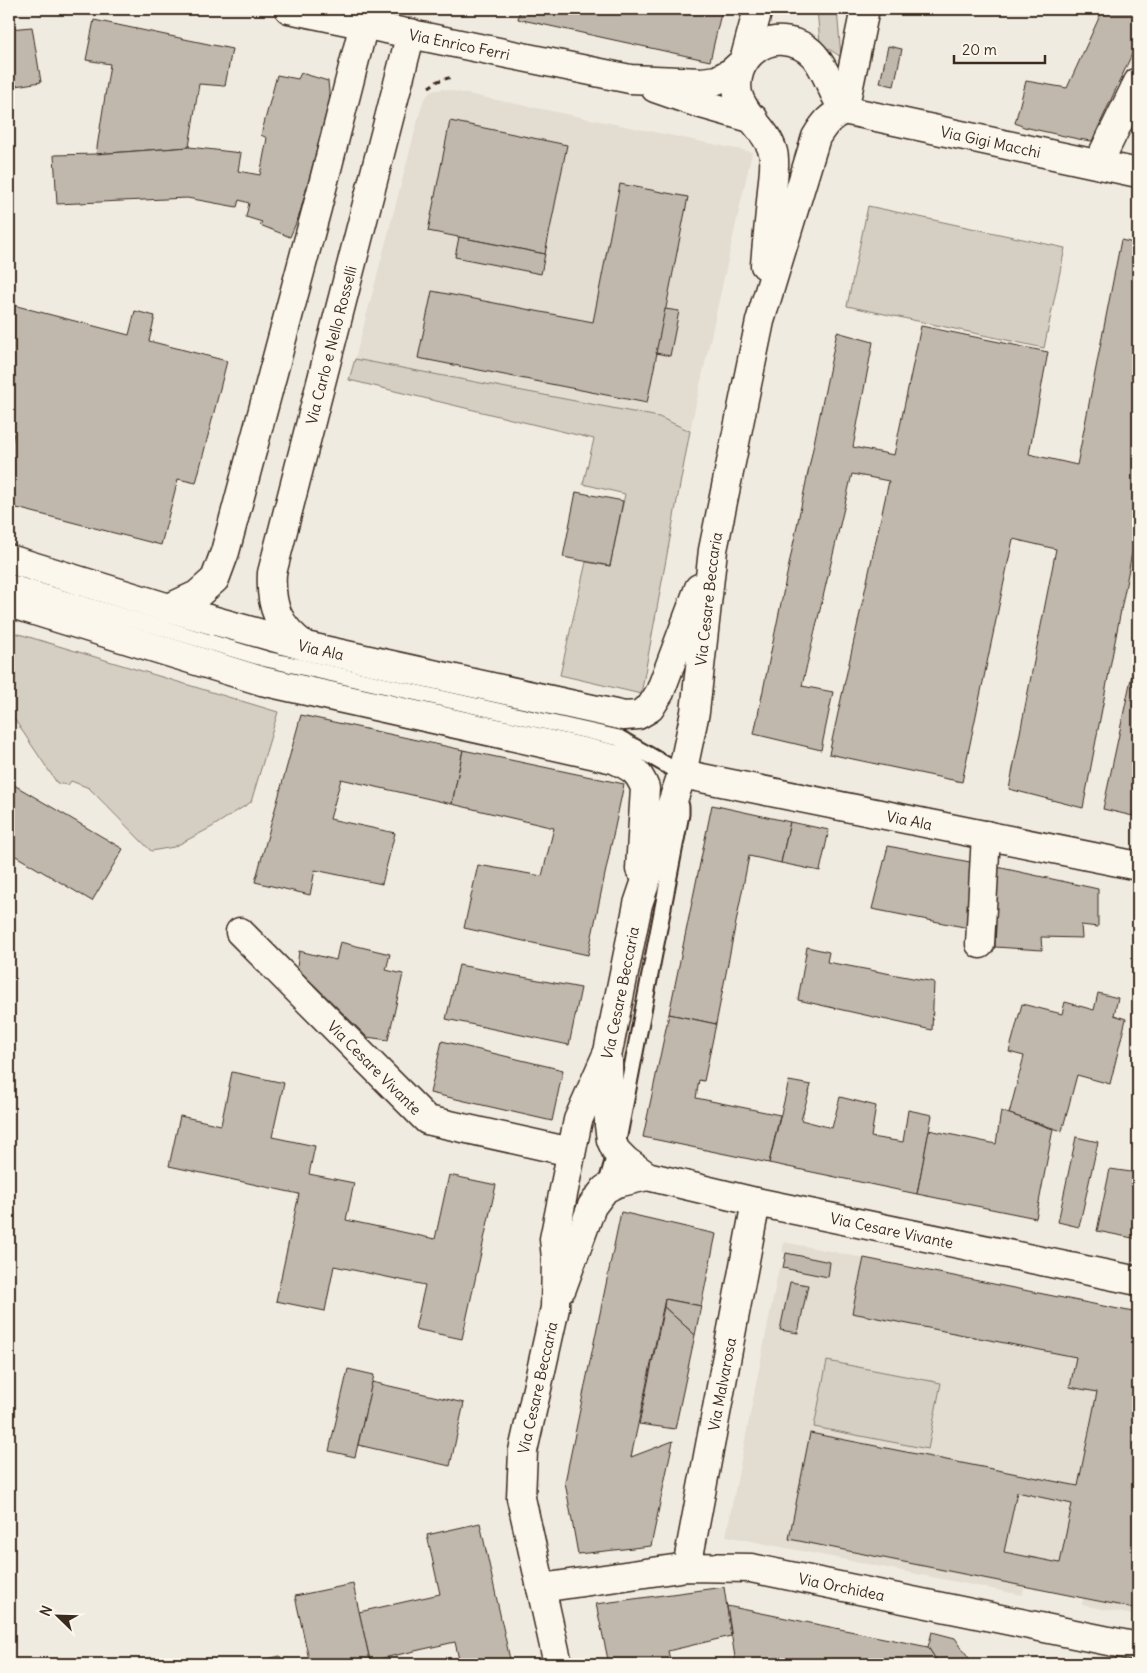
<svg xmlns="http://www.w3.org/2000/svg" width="1147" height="1673" font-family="Delius,sans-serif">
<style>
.built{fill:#e2dcd1}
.green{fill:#d5cec3;stroke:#887c70}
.building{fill:#c0b8ad;stroke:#3b2a1e;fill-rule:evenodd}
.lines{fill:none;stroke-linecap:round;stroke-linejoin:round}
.lane-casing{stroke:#3b2a1e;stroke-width:19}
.street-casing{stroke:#3b2a1e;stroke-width:31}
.secondary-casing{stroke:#3b2a1e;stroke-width:31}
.path{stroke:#3b2a1e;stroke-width:3;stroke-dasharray:5 4;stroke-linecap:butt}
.lane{stroke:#fbf7ec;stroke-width:15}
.street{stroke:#fbf7ec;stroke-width:28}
.secondary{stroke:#fbf7ec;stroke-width:28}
.labels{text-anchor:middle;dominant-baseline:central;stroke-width:4.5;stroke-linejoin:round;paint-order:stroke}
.street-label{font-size:15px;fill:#3b2a1e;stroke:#fbf7ec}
</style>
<rect width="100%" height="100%" fill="#f0ebe0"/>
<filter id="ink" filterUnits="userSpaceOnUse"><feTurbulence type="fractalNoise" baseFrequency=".02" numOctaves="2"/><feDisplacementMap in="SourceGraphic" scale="10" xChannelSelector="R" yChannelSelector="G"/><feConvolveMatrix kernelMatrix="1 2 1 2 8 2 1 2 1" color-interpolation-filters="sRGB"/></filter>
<g filter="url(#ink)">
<!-- built -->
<g class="built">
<path d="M 443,89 L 752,152 L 690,431 L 659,417 L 355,359 L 423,101 L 431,91 Z"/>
<path d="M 784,1242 L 1138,1313 L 1138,1616 L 1082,1605 L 1083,1598 L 1025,1586 L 1022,1595 L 726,1536 L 779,1268 L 783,1268 L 786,1253 L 782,1252 Z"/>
</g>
<!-- green -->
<g class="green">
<path d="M 817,9 L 837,9 L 841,57 L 820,43 Z"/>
<path d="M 868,206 L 1065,248 L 1044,348 L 847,306 Z"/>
<path d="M 355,359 L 659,417 L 690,431 L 641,694 L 560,675 L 586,562 L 610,566 L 625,494 L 583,484 L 594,439 L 349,380 Z"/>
<path d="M 9,631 L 278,712 L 251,802 L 212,827 L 174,847 L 151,851 L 89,788 L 71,781 L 68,785 L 57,783 L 9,711 Z"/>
<path d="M 827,1361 L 941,1383 L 928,1449 L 814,1427 Z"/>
</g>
<!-- building -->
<g class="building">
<path d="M 520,9 L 722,9 L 710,61 L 518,19 Z"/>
<path d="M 1103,9 L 1138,9 L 1138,41 L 1092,141 L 1078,139 L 1024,127 L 1015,123 L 1026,81 L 1067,88 Z"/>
<path d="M 94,20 L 232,49 L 225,86 L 199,84 L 189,147 L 96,154 L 110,64 L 86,60 Z"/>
<path d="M 32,27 L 41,82 L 9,87 L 9,29 Z"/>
<path d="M 888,46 L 902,49 L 894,86 L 880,83 Z"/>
<path d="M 301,73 L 328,81 L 330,103 L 299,216 L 290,237 L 260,225 L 262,222 L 246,217 L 249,203 L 239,200 L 237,207 L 187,198 L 57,204 L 54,155 L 96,154 L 189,147 L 241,153 L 238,171 L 260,175 L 267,138 L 261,135 L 277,75 L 298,79 Z"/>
<path d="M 450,121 L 567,145 L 545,254 L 428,231 Z"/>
<path d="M 620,184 L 688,197 L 647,403 L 418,358 L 432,291 L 593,322 Z"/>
<path d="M 459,237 L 545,254 L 541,274 L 455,257 Z"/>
<path d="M 1121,240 L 1138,244 L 1138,532 L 1136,532 L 1083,808 L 1009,789 L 1056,549 L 1013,539 L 962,782 L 829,754 L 889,481 L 852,474 L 802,686 L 833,692 L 821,750 L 754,734 L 837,332 L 873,342 L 853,447 L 894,455 L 921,326 L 1048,352 L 1029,454 L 1077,465 Z"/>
<path d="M 9,304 L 129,335 L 135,311 L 155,316 L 149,341 L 227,361 L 196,483 L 178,479 L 161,545 L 9,506 L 9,453 L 14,434 L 9,433 Z"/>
<path d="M 665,309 L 679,311 L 670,356 L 656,353 Z"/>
<path d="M 576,492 L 623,501 L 610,566 L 563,557 Z"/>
<path d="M 1138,646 L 1138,792 L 1133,816 L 1103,809 Z"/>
<path d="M 301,715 L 463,750 L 452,804 L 341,779 L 330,819 L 395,833 L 382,884 L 315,870 L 310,895 L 255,882 Z"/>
<path d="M 463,750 L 624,784 L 588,955 L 464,928 L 478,865 L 542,876 L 554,828 L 452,804 Z"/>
<path d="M 9,782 L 123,849 L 92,901 L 9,852 Z"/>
<path d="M 712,805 L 790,822 L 781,863 L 749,856 L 716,1024 L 669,1014 Z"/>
<path d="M 790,822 L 829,830 L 820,871 L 781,863 Z"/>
<path d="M 888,846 L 975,863 L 969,928 L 872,909 Z"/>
<path d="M 997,867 L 1098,889 L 1098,927 L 1081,925 L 1082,938 L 1041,937 L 1042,950 L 995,947 Z"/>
<path d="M 340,942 L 390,954 L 386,970 L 403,974 L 388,1040 L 367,1037 L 297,968 L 299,951 L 336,960 Z"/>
<path d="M 807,947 L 829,952 L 827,962 L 934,982 L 932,1030 L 798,1000 Z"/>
<path d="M 459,965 L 581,988 L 569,1045 L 446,1019 Z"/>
<path d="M 1098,993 L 1118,998 L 1114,1015 L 1126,1019 L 1110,1084 L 1077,1075 L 1062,1131 L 1009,1114 L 1024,1056 L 1009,1052 L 1022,1004 L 1062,1014 L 1065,1002 L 1094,1010 Z"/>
<path d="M 669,1014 L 716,1024 L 704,1081 L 699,1080 L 696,1098 L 780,1115 L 769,1163 L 643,1137 Z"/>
<path d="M 442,1041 L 563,1070 L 552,1121 L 430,1093 Z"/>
<path d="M 232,1072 L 284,1083 L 272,1137 L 315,1146 L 309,1174 L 354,1183 L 346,1220 L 435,1239 L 449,1175 L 496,1185 L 462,1339 L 415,1329 L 425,1285 L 334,1266 L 325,1311 L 276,1301 L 299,1194 L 169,1166 L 180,1116 L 221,1125 Z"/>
<path d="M 789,1081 L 811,1085 L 801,1120 L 832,1128 L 840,1097 L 876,1106 L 871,1137 L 903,1142 L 908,1110 L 932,1115 L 917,1194 L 769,1163 Z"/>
<path d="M 1001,1111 L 1053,1129 L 1036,1218 L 917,1194 L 929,1130 L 996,1144 Z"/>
<path d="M 1076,1137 L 1098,1142 L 1079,1227 L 1058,1222 Z"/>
<path d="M 1110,1169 L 1138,1173 L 1138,1239 L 1097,1231 Z"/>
<path d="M 621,1212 L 716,1234 L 701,1306 L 665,1299 L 631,1457 L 673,1441 L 651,1546 L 578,1554 L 565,1482 Z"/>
<path d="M 786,1253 L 830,1262 L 828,1277 L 783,1268 Z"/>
<path d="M 864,1258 L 1138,1313 L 1138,1609 L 789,1539 L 810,1433 L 1078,1486 L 1097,1392 L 1070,1387 L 1076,1357 L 852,1313 ZM 1017,1492 L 1072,1504 L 1060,1563 L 1004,1552 Z"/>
<path d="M 790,1282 L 808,1285 L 798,1333 L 780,1330 Z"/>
<path d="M 665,1299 L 701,1306 L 695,1335 L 664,1307 Z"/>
<path d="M 664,1307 L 695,1335 L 675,1429 L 639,1424 Z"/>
<path d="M 348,1369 L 374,1375 L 355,1457 L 329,1451 Z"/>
<path d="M 372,1382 L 464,1403 L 450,1466 L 358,1445 Z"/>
<path d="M 480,1523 L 511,1664 L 460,1664 L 455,1642 L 370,1661 L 359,1612 L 440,1594 L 427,1535 Z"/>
<path d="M 353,1584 L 370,1661 L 356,1664 L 310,1664 L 295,1596 Z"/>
<path d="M 724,1587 L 731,1636 L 668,1651 L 671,1664 L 609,1664 L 596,1604 Z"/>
<path d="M 727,1606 L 928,1647 L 939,1664 L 736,1664 Z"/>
<path d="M 932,1632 L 955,1638 L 973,1664 L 939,1664 L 928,1647 Z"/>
<path d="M 280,1656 L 282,1664 L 245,1664 Z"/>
</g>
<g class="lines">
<defs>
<g id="lane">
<path d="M 9,582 L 266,659 L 619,738 L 682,774 L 682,778"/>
<path d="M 605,1189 L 616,1151 L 681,814 L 681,806"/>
</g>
<g id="street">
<path id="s1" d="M 289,9 L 630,79 L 702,82 L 717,80 L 732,72 L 744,61"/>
<path d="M 655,88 L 698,103 L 754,119"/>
<path d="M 844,110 L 865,9"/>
<path d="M 1098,164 L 1138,82"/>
<path d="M 169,608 L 197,595 L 215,579 L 225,552 L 317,208 L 364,24"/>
<path id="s2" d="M 305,646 C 278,626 270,607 272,573 L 411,33"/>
<path id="s3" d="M 682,774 L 1138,866"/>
<path id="s4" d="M 240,932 L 427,1120 L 571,1152"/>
<path d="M 980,944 L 986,835"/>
<path id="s5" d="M 687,1567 L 756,1202"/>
<path id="s6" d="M 541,1588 L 687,1567 L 751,1568 L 1138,1647"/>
</g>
<g id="secondary">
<path d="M 744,61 L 758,9"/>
<path id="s7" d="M 844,110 L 1138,173"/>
<path d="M 765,265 C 767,240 770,215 772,190 C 773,178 776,163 773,152 C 767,129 743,116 738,94 C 735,79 740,63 752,52 C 760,45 771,40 783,41 C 824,44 825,83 844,110"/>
<path id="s8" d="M 9,559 L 169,608 L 305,646 L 624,716 L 638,715 L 650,708 L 660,692 L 699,588"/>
<path d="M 9,603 L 262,681 L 614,759 C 631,767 638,770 645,788 L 640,869"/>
<path id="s9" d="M 608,1061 L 609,1125 L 611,1140 L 616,1151 L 626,1161 L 647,1176 L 756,1202 L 1138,1281"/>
<path d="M 562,1288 L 592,1206 L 605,1189 L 617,1183 L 647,1176"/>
<path id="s10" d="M 558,1664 L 521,1498 L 523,1451 L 555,1308 L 556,1258 L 554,1239 L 578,1120 L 608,1052 L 638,904 L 682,774 L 695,712 L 713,550 L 760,321 L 816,137 C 824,124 830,116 844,110"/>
</g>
</defs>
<!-- lane casing -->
<use href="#lane" class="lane-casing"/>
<!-- street casing -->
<use href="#street" class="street-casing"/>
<!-- secondary casing -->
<use href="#secondary" class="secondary-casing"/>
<!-- path -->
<path class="path" d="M 429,87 L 438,81 L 452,77"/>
<!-- lane -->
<use href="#lane" class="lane"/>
<!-- street -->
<use href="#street" class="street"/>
<!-- secondary -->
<use href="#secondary" class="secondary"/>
</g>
</g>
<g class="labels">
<!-- street labels -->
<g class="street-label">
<text stroke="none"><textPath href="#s1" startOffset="174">Via Enrico Ferri</textPath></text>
<text stroke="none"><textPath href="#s7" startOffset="150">Via Gigi Macchi</textPath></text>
<text stroke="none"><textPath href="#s2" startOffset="320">Via Carlo e Nello Rosselli</textPath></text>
<text stroke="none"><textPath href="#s10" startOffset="1094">Via Cesare Beccaria</textPath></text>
<text stroke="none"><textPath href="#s8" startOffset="325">Via Ala</textPath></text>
<text stroke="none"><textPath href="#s3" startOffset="232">Via Ala</textPath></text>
<text stroke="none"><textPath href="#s10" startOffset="689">Via Cesare Beccaria</textPath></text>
<text stroke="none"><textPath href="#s4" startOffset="191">Via Cesare Vivante</textPath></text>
<text stroke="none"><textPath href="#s9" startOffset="382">Via Cesare Vivante</textPath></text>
<text stroke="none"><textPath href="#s5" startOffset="186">Via Malvarosa</textPath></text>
<text stroke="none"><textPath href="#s10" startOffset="282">Via Cesare Beccaria</textPath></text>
<text stroke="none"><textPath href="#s6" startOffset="304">Via Orchidea</textPath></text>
</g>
</g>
<!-- margin -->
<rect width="1147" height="1673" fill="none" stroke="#fbf7ec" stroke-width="30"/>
<rect x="15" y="15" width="1117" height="1643" fill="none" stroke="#3b2a1e" stroke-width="2" filter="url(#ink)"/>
<!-- north arrow -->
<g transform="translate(58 1616) rotate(293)" stroke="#fbf7ec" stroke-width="4" paint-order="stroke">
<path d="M0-4L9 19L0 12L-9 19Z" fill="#3b2a1e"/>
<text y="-8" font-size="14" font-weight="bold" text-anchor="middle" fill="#3b2a1e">N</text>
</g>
<!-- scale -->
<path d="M954 55v8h91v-8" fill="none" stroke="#3b2a1e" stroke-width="2.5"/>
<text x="962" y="55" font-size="15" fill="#3b2a1e" stroke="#fbf7ec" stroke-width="4" paint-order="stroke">20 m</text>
</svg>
